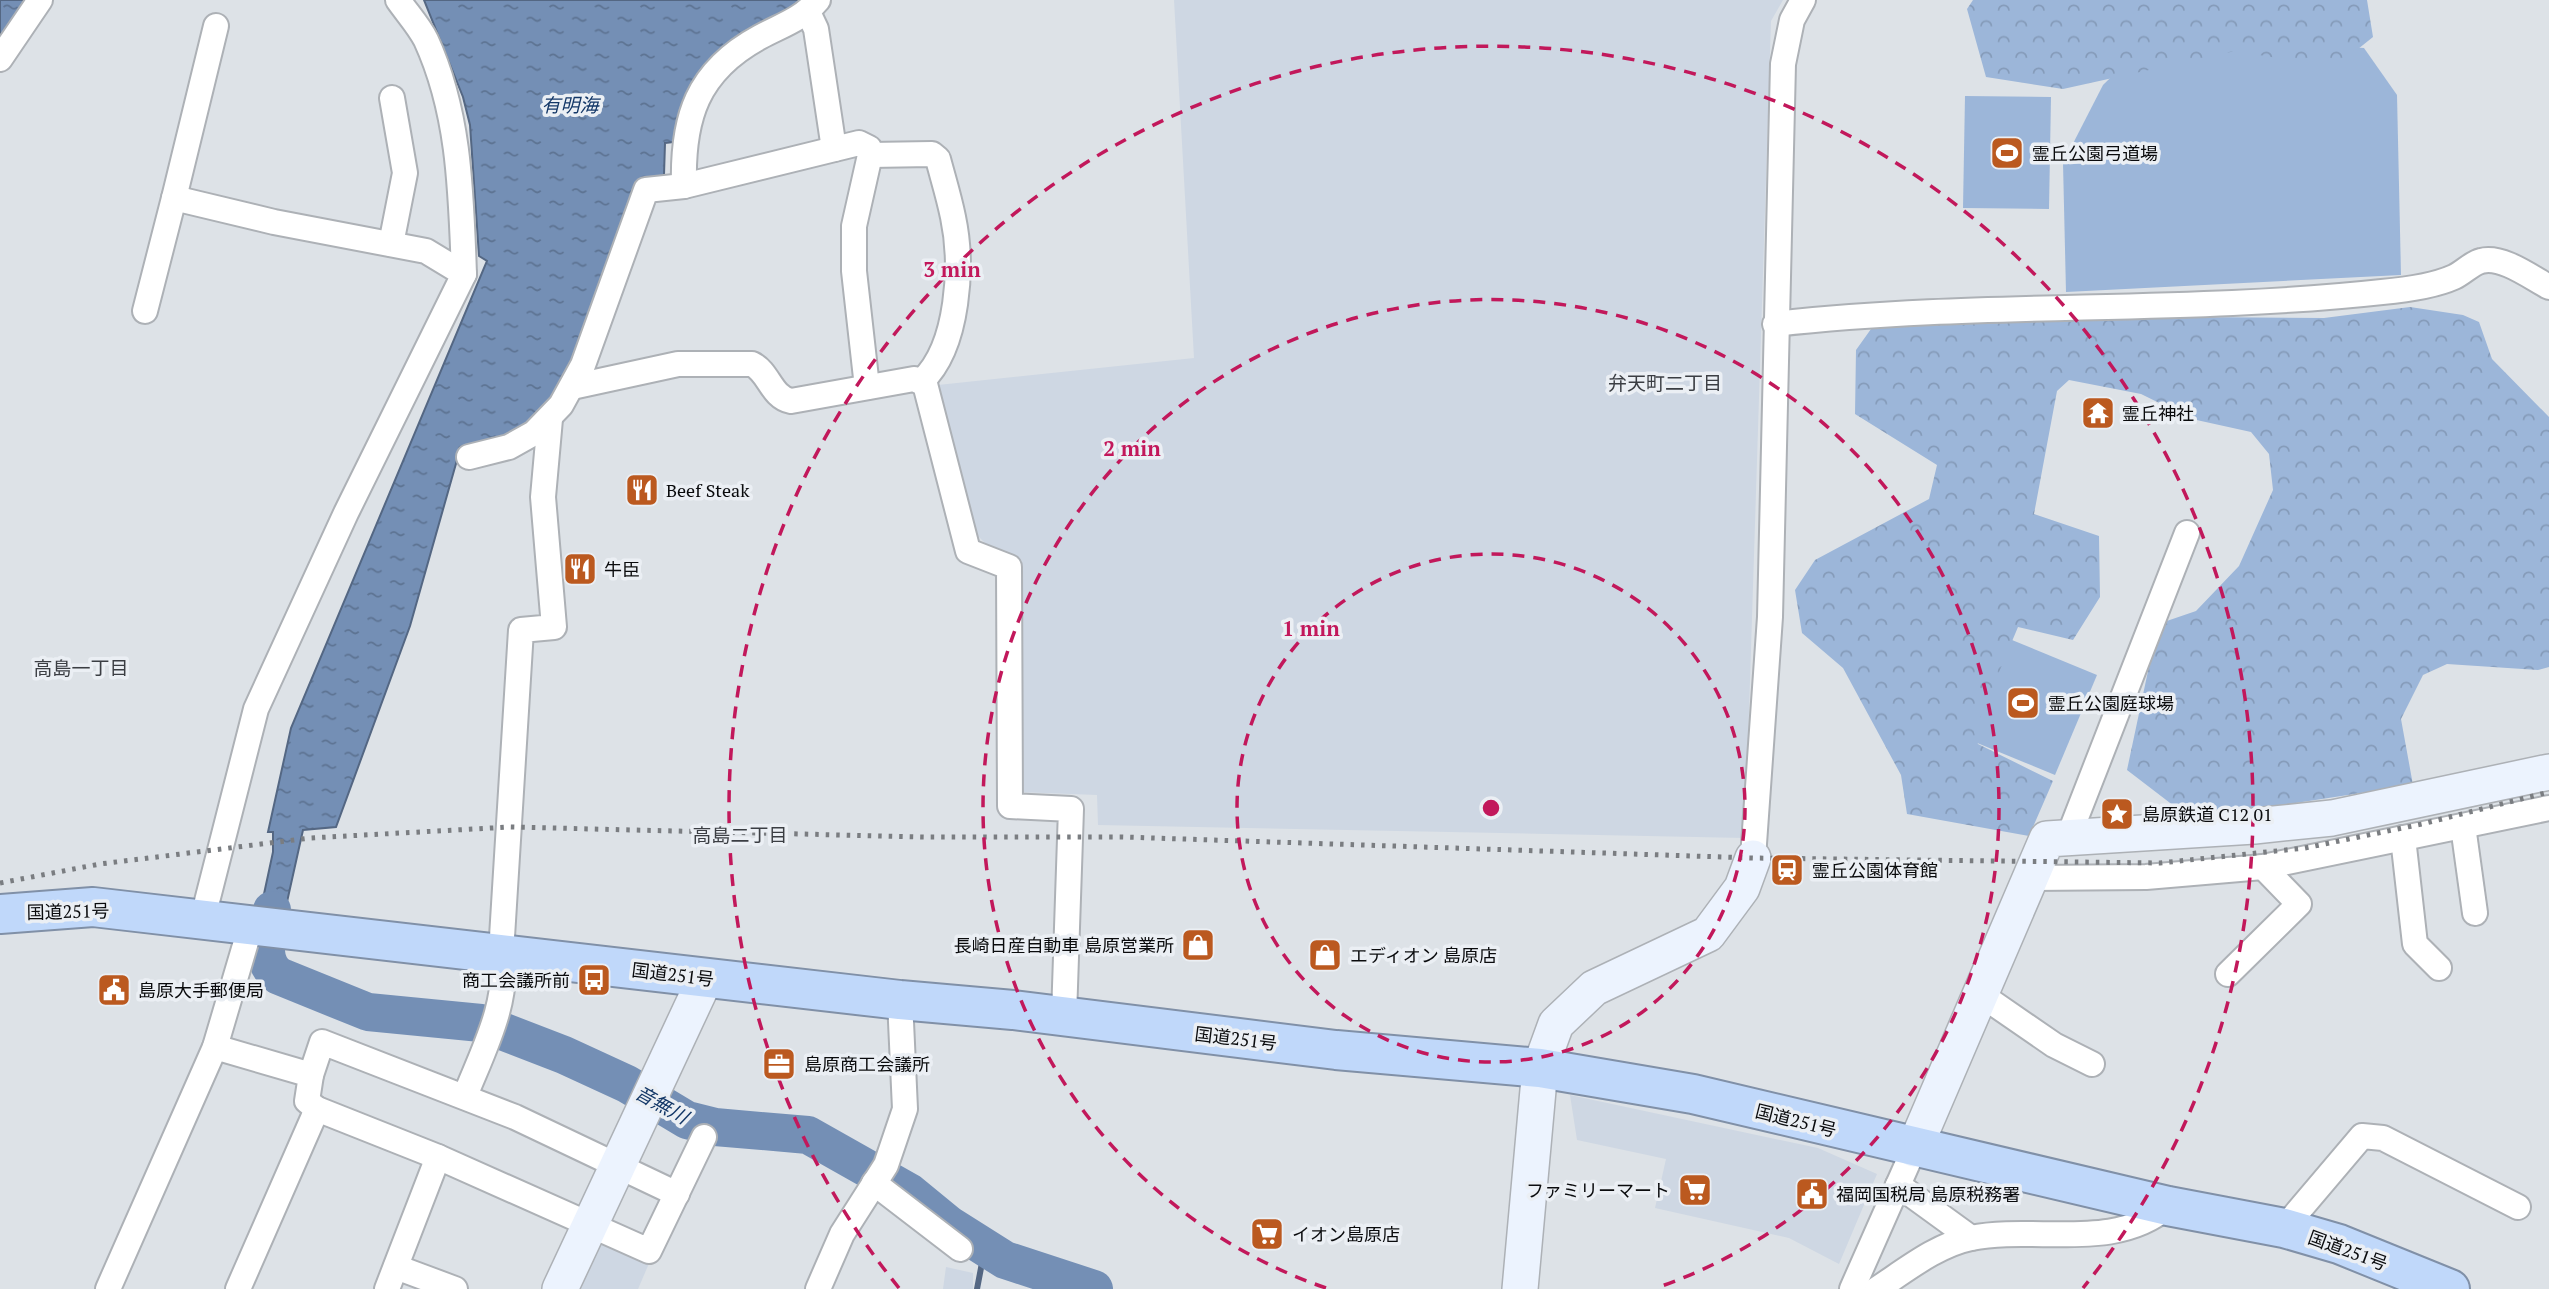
<svg xmlns="http://www.w3.org/2000/svg" width="2549" height="1289" font-family="'PT Serif','Noto Sans JP',serif">
<style>
.built{fill:#ced7e3}
.green{fill:#9cb6d9}
.forest{fill:url(#forest-crowns)}
.water{fill:url(#water-ripples);stroke:#546783;stroke-width:2}
.lines{fill:none;stroke-linecap:round;stroke-linejoin:round}
.stream{stroke:#546783;stroke-width:6}
.river{stroke:#748fb5;stroke-width:38}
.street-casing{stroke:#adb1b6;stroke-width:28}
.secondary-casing{stroke:#adb1b6;stroke-width:38}
.highway-casing{stroke:#8090a7;stroke-width:42}
.street{stroke:#fff;stroke-width:24}
.secondary{stroke:#ecf3fe;stroke-width:35}
.highway{stroke:#c0d8fa;stroke-width:38}
.rail{stroke:#7a7d81;stroke-width:5;stroke-dasharray:3.5 7;stroke-linecap:butt}
.ring{fill:none;stroke:#c2185b;stroke-width:3.5;stroke-dasharray:12 9}
.labels{text-anchor:middle;dominant-baseline:central;stroke-width:7;stroke-linejoin:round;paint-order:stroke}
.poi-label{font-size:18px;fill:#0a0b0d;stroke:#ebeff4;text-anchor:start}
.street-label{font-size:18px;fill:#0a0b0d;stroke:#ebeff4}
.water-label{font-size:19px;font-style:italic;fill:#133767;stroke:#ebeff4}
.neighbourhood-label{font-size:19px;fill:#3b3e43;stroke:#ebeff4}
.centre{fill:#c2185b;stroke:#ebeff4;stroke-width:3.5}
.ring-label{font-size:21px;text-anchor:middle;font-weight:bold;fill:#c2185b;stroke:#ebeff4;stroke-width:7;stroke-linejoin:round;paint-order:stroke}
</style>
<defs>
<pattern id="forest-crowns" width="20" height="18" patternUnits="userSpaceOnUse" patternTransform="scale(1.75)"><rect width="20" height="18" fill="#9cb6d9"/><path d="M2 6a3 3 0 1 1 6 0M12 15a3 3 0 1 1 6 0" fill="none" stroke="#859bb9"/></pattern>
<pattern id="water-ripples" width="26" height="14" patternUnits="userSpaceOnUse" patternTransform="scale(1.75)"><rect width="26" height="14" fill="#748fb5"/><path d="M2 4q2-2 4 0t4 0M15 11q2-2 4 0t4 0" fill="none" stroke="#5d7392"/></pattern>
</defs>
<rect width="100%" height="100%" fill="#dde2e7"/>
<!-- built -->
<g class="built">
<path d="M 1174,0 L 1783,0 L 1771,21 L 1745,838 L 1098,825 L 1097,795 L 1019,792 L 1022,561 L 989,547 L 975,533 L 938,385 L 1194,358 Z"/>
<path d="M 1570,1095 L 1818,1148 L 1877,1174 L 1839,1264 L 1789,1238 L 1655,1208 L 1666,1159 L 1577,1140 Z"/>
<path d="M 598,1237 L 650,1261 L 638,1289 L 575,1289 Z"/>
<path d="M 946,1267 L 973,1273 L 973,1289 L 943,1289 Z"/>
</g>
<!-- green -->
<g class="green">
<path d="M 2155,34 L 2364,48 L 2397,95 L 2401,275 L 2066,292 L 2063,163 L 2103,85 Z"/>
<path d="M 1965,96 L 2051,97 L 2049,209 L 1963,208 Z"/>
<path d="M 1990,631 L 2097,675 L 2055,775 L 1948,731 Z"/>
</g>
<!-- forest -->
<g class="forest">
<path d="M 1973,0 L 2367,0 L 2373,37 L 2343,61 L 2277,58 L 2235,51 L 2063,89 L 1986,77 L 1967,9 Z"/>
<path d="M 2410,307 L 2463,315 L 2479,322 L 2492,359 L 2549,417 L 2549,667 L 2538,670 L 2447,664 L 2423,675 L 2401,719 L 2413,785 L 2191,819 L 2127,770 L 2158,624 L 2196,611 L 2239,566 L 2273,490 L 2269,454 L 2251,432 L 2192,419 L 2141,394 L 2069,380 L 2057,391 L 2034,514 L 2099,536 L 2100,597 L 2073,640 L 2018,627 L 1974,732 L 1978,744 L 2053,781 L 2029,836 L 1907,814 L 1901,775 L 1843,668 L 1802,633 L 1795,590 L 1815,560 L 1929,499 L 1937,465 L 1855,414 L 1856,350 L 1871,329 L 2050,316 L 2324,318 Z"/>
</g>
<!-- water -->
<g class="water">
<path d="M 0,0 L 27,0 L 0,38 Z"/>
<path d="M 424,0 L 806,0 L 695,79 L 683,100 L 673,142 L 665,143 L 664,175 L 638,182 L 569,372 L 557,395 L 514,437 L 459,453 L 410,626 L 336,827 L 303,830 L 285,911 L 261,908 L 273,852 L 273,832 L 268,832 L 291,728 L 487,261 L 479,256 L 470,125 L 463,97 Z"/>
</g>
<g class="lines">
<!-- stream -->
<path class="stream" d="M 977,1289 L 985,1247"/>
<!-- river -->
<path class="river" d="M 272,910 C 269,933 257,961 279,976 L 368,1012 L 481,1023 L 564,1055 L 627,1084 L 687,1120 L 715,1127 L 808,1135 L 909,1192 L 948,1224 L 1005,1260 L 1094,1289"/>
<defs>
<g id="street">
<path d="M 398,0 C 407,13 419,26 426,40 C 460,114 461,194 464,274"/>
<path d="M 808,12 L 816,29 L 834,149"/>
<path d="M 0,59 L 40,0"/>
<path d="M 870,155 L 932,154 L 938,159 C 943,178 949,197 953,217 C 963,264 959,346 922,381"/>
<path d="M 684,186 C 682,118 697,71 760,37 C 782,25 801,20 818,0"/>
<path d="M 174,198 L 216,26"/>
<path d="M 391,244 L 405,173 L 392,98"/>
<path d="M 145,311 L 174,198 L 274,222 L 426,251 L 464,274 L 346,513 L 256,709 L 202,921"/>
<path d="M 1775,324 C 1977,301 2180,314 2382,292 C 2404,290 2434,286 2454,277 C 2463,273 2472,263 2481,261 C 2502,255 2532,278 2549,287"/>
<path d="M 572,387 L 678,364 L 752,364 C 769,372 771,397 791,401 L 914,379 L 925,384 L 968,551 L 1009,567 L 1010,806 L 1071,809 L 1064,1016"/>
<path d="M 469,457 L 509,447 L 534,433 L 561,405 L 583,365 L 646,190 L 684,186 L 859,143 L 869,148 L 870,155 L 854,226 L 854,271 L 867,387"/>
<path d="M 2463,826 L 2475,913"/>
<path d="M 2068,838 L 2187,533"/>
<path d="M 2403,838 L 2415,944 L 2439,968"/>
<path d="M 1753,858 L 1770,617 L 1783,64 L 1792,20 L 1803,0"/>
<path d="M 2030,878 L 2146,877 L 2263,867 L 2549,808"/>
<path d="M 2228,974 L 2299,904 L 2263,867"/>
<path d="M 1980,994 L 2054,1045 L 2092,1064"/>
<path d="M 215,1047 L 311,1075 L 307,1101 L 317,1109 L 438,1157 L 649,1251 L 704,1137"/>
<path d="M 311,1075 L 322,1042 L 515,1117 L 677,1194"/>
<path d="M 465,1096 C 482,1053 511,999 501,953 L 521,630 L 554,627 L 543,497 L 550,419"/>
<path d="M 874,1183 L 960,1249"/>
<path d="M 1898,1185 L 1971,1238"/>
<path d="M 2284,1228 L 2362,1136 L 2383,1138 L 2518,1207"/>
<path d="M 396,1267 L 455,1289"/>
<path d="M 108,1289 L 215,1047 L 251,925"/>
<path d="M 238,1289 L 317,1109"/>
<path d="M 387,1289 L 438,1157"/>
<path d="M 818,1289 L 842,1234 L 886,1165 L 905,1109 L 900,1000"/>
<path d="M 1852,1289 L 1914,1149"/>
<path d="M 1877,1289 C 1906,1270 1937,1245 1971,1238 C 2035,1225 2115,1252 2168,1206"/>
</g>
<g id="secondary">
<path d="M 1914,1149 L 2047,839 L 2254,826 L 2332,818 L 2549,772"/>
<path d="M 560,1289 L 705,979"/>
<path d="M 1520,1289 L 1540,1068 L 1556,1024 L 1594,988 L 1708,934 L 1742,888 L 1753,858"/>
</g>
<path id="highway" d="M 0,914 L 93,907 L 900,1000 L 1013,1010 L 1336,1050 L 1540,1068 L 1693,1094 L 2168,1206 L 2284,1228 L 2339,1244 L 2450,1289"/>
</defs>
<!-- street casing -->
<use href="#street" class="street-casing"/>
<!-- secondary casing -->
<use href="#secondary" class="secondary-casing"/>
<!-- highway casing -->
<use href="#highway" class="highway-casing"/>
<!-- street -->
<use href="#street" class="street"/>
<!-- secondary -->
<use href="#secondary" class="secondary"/>
<!-- highway -->
<use href="#highway" class="highway"/>
<!-- rail -->
<path class="rail" d="M 0,883 L 100,864 L 310,838 L 510,827 L 924,837 L 1123,837 L 1753,858 L 2160,863 L 2305,848 L 2422,824 L 2549,792"/>
</g>
<!-- distance rings -->
<g class="ring">
<circle cx="1491" cy="808" r="254"/>
<path d="M1326 1288A508 508 0 1 1 1656 1288"/>
<path d="M899 1288A762 762 0 1 1 2083 1288"/>
</g>
<!-- icons -->
<defs>
<symbol id="stadium-square" viewBox="-11 -11 22 22"><rect x="-9" y="-9" width="18" height="18" rx="4" fill="#bb591f" stroke="#ebeff4"/><path d="M0-5a6.5 5 0 1 0 0 10a6.5 5 0 1 0 0-10ZM-3.5-1.8h7v3.6h-7Z" fill="#fff"/></symbol>
<symbol id="temple-square" viewBox="-11 -11 22 22"><rect x="-9" y="-9" width="18" height="18" rx="4" fill="#bb591f" stroke="#ebeff4"/><path d="M0-6L5-2H3V0L6.5 2.5H4V6H1.5V3h-3V6H-4V2.5H-6.5L-3 0V-2H-5Z" fill="#fff"/></symbol>
<symbol id="restaurant-square" viewBox="-11 -11 22 22"><rect x="-9" y="-9" width="18" height="18" rx="4" fill="#bb591f" stroke="#ebeff4"/><path d="M-5-6h1v4h1v-4h1v4h1v-4h1v5L-1.5 .5V6h-2V.5L-5-1ZM5-6V6H3V1.5H1.5Q1.5-4 5-6Z" fill="#fff"/></symbol>
<symbol id="sight-square" viewBox="-11 -11 22 22"><rect x="-9" y="-9" width="18" height="18" rx="4" fill="#bb591f" stroke="#ebeff4"/><path d="M0-6L1.8-2.2L6-1.7L2.9 1.2L3.7 5.4L0 3.3L-3.7 5.4L-2.9 1.2L-6-1.7L-1.8-2.2Z" fill="#fff"/></symbol>
<symbol id="station-square" viewBox="-11 -11 22 22"><rect x="-9" y="-9" width="18" height="18" rx="4" fill="#bb591f" stroke="#ebeff4"/><path d="M-3-6H3Q5-6 5-4V2Q5 4 3 4L4.5 6H3L1.5 4h-3L-3 6H-4.5L-3 4Q-5 4-5 2V-4Q-5-6-3-6ZM-3.5-4v3h7v-3ZM-3.5 1v1.5H-2V1ZM2 1v1.5H3.5V1Z" fill="#fff"/></symbol>
<symbol id="shop-square" viewBox="-11 -11 22 22"><rect x="-9" y="-9" width="18" height="18" rx="4" fill="#bb591f" stroke="#ebeff4"/><path d="M-5-2.5h2.3a2.7 3.5 0 0 1 5.4 0H5L5.5 6h-11ZM-1.5-2.5h3a1.5 2.3 0 0 0-3 0Z" fill="#fff"/></symbol>
<symbol id="bus-square" viewBox="-11 -11 22 22"><rect x="-9" y="-9" width="18" height="18" rx="4" fill="#bb591f" stroke="#ebeff4"/><path d="M-5-6H5V4H4V6H2V4H-2V6H-4V4H-5ZM-3.5-4V0h7V-4ZM-3.5 1.2v1.5H-2V1.2ZM2 1.2v1.5H3.5V1.2Z" fill="#fff"/></symbol>
<symbol id="civic-square" viewBox="-11 -11 22 22"><rect x="-9" y="-9" width="18" height="18" rx="4" fill="#bb591f" stroke="#ebeff4"/><path d="M-.6-6.5H3V-4.5H.6V-3L4-1V1h2V6H-6V1h2V-1L-.6-3ZM-1.2 2.5V6h2.4V2.5Z" fill="#fff"/></symbol>
<symbol id="office-square" viewBox="-11 -11 22 22"><rect x="-9" y="-9" width="18" height="18" rx="4" fill="#bb591f" stroke="#ebeff4"/><path d="M-6-3h4V-5.5h4V-3h4V5H-6ZM-1-4.5V-3h2v-1.5ZM-6 0V1H6V0Z" fill="#fff"/></symbol>
<symbol id="supermarket-square" viewBox="-11 -11 22 22"><rect x="-9" y="-9" width="18" height="18" rx="4" fill="#bb591f" stroke="#ebeff4"/><path d="M-6-5.5h2.5l.6 2H6L4.5 2H-2.5L-4.4-4H-6ZM-1.5 3.2a1.3 1.3 0 1 0 .1 0ZM3 3.2a1.3 1.3 0 1 0 .1 0Z" fill="#fff"/></symbol>
</defs>
<g fill-rule="evenodd">
<use href="#stadium-square" x="1988" y="134" width="38" height="38"/>
<use href="#temple-square" x="2079" y="394" width="38" height="38"/>
<use href="#restaurant-square" x="623" y="471" width="38" height="38"/>
<use href="#restaurant-square" x="561" y="550" width="38" height="38"/>
<use href="#stadium-square" x="2004" y="684" width="38" height="38"/>
<use href="#sight-square" x="2098" y="795" width="38" height="38"/>
<use href="#station-square" x="1768" y="851" width="38" height="38"/>
<use href="#shop-square" x="1179" y="926" width="38" height="38"/>
<use href="#shop-square" x="1306" y="936" width="38" height="38"/>
<use href="#bus-square" x="575" y="961" width="38" height="38"/>
<use href="#civic-square" x="95" y="971" width="38" height="38"/>
<use href="#office-square" x="760" y="1045" width="38" height="38"/>
<use href="#supermarket-square" x="1676" y="1171" width="38" height="38"/>
<use href="#civic-square" x="1793" y="1175" width="38" height="38"/>
<use href="#supermarket-square" x="1248" y="1215" width="38" height="38"/>
</g>
<g class="labels">
<!-- poi labels -->
<g class="poi-label">
<text x="2032" y="153">霊丘公園弓道場</text>
<text x="2122" y="413">霊丘神社</text>
<text x="666" y="490">Beef Steak</text>
<text x="604" y="569">牛臣</text>
<text x="2048" y="703">霊丘公園庭球場</text>
<text x="2142" y="814">島原鉄道 C12 01</text>
<text x="1812" y="870">霊丘公園体育館</text>
<text x="1174" y="945" text-anchor="end">長崎日産自動車 島原営業所</text>
<text x="1350" y="955">エディオン 島原店</text>
<text x="570" y="980" text-anchor="end">商工会議所前</text>
<text x="138" y="990">島原大手郵便局</text>
<text x="804" y="1064">島原商工会議所</text>
<text x="1670" y="1190" text-anchor="end">ファミリーマート</text>
<text x="1836" y="1194">福岡国税局 島原税務署</text>
<text x="1292" y="1234">イオン島原店</text>
</g>
<!-- street labels -->
<g class="street-label">
<text transform="translate(68 911) rotate(-1)">国道251号</text>
<text transform="translate(673 974) rotate(7)">国道251号</text>
<text transform="translate(1236 1038) rotate(7)">国道251号</text>
<text transform="translate(1796 1120) rotate(14)">国道251号</text>
<text transform="translate(2348 1250) rotate(20)">国道251号</text>
</g>
<!-- water labels -->
<g class="water-label">
<text x="570" y="104">有明海</text>
<text transform="translate(662 1104) rotate(29)">音無川</text>
</g>
<!-- neighbourhood labels -->
<g class="neighbourhood-label">
<text x="1665" y="382">弁天町二丁目</text>
<text x="81" y="667">高島一丁目</text>
<text x="740" y="834">高島二丁目</text>
</g>
</g>
<circle cx="1491" cy="808" r="10" class="centre"/>
<g class="ring-label">
<text x="952" y="277">3 min</text>
<text x="1132" y="456">2 min</text>
<text x="1311" y="636">1 min</text>
</g>
</svg>
